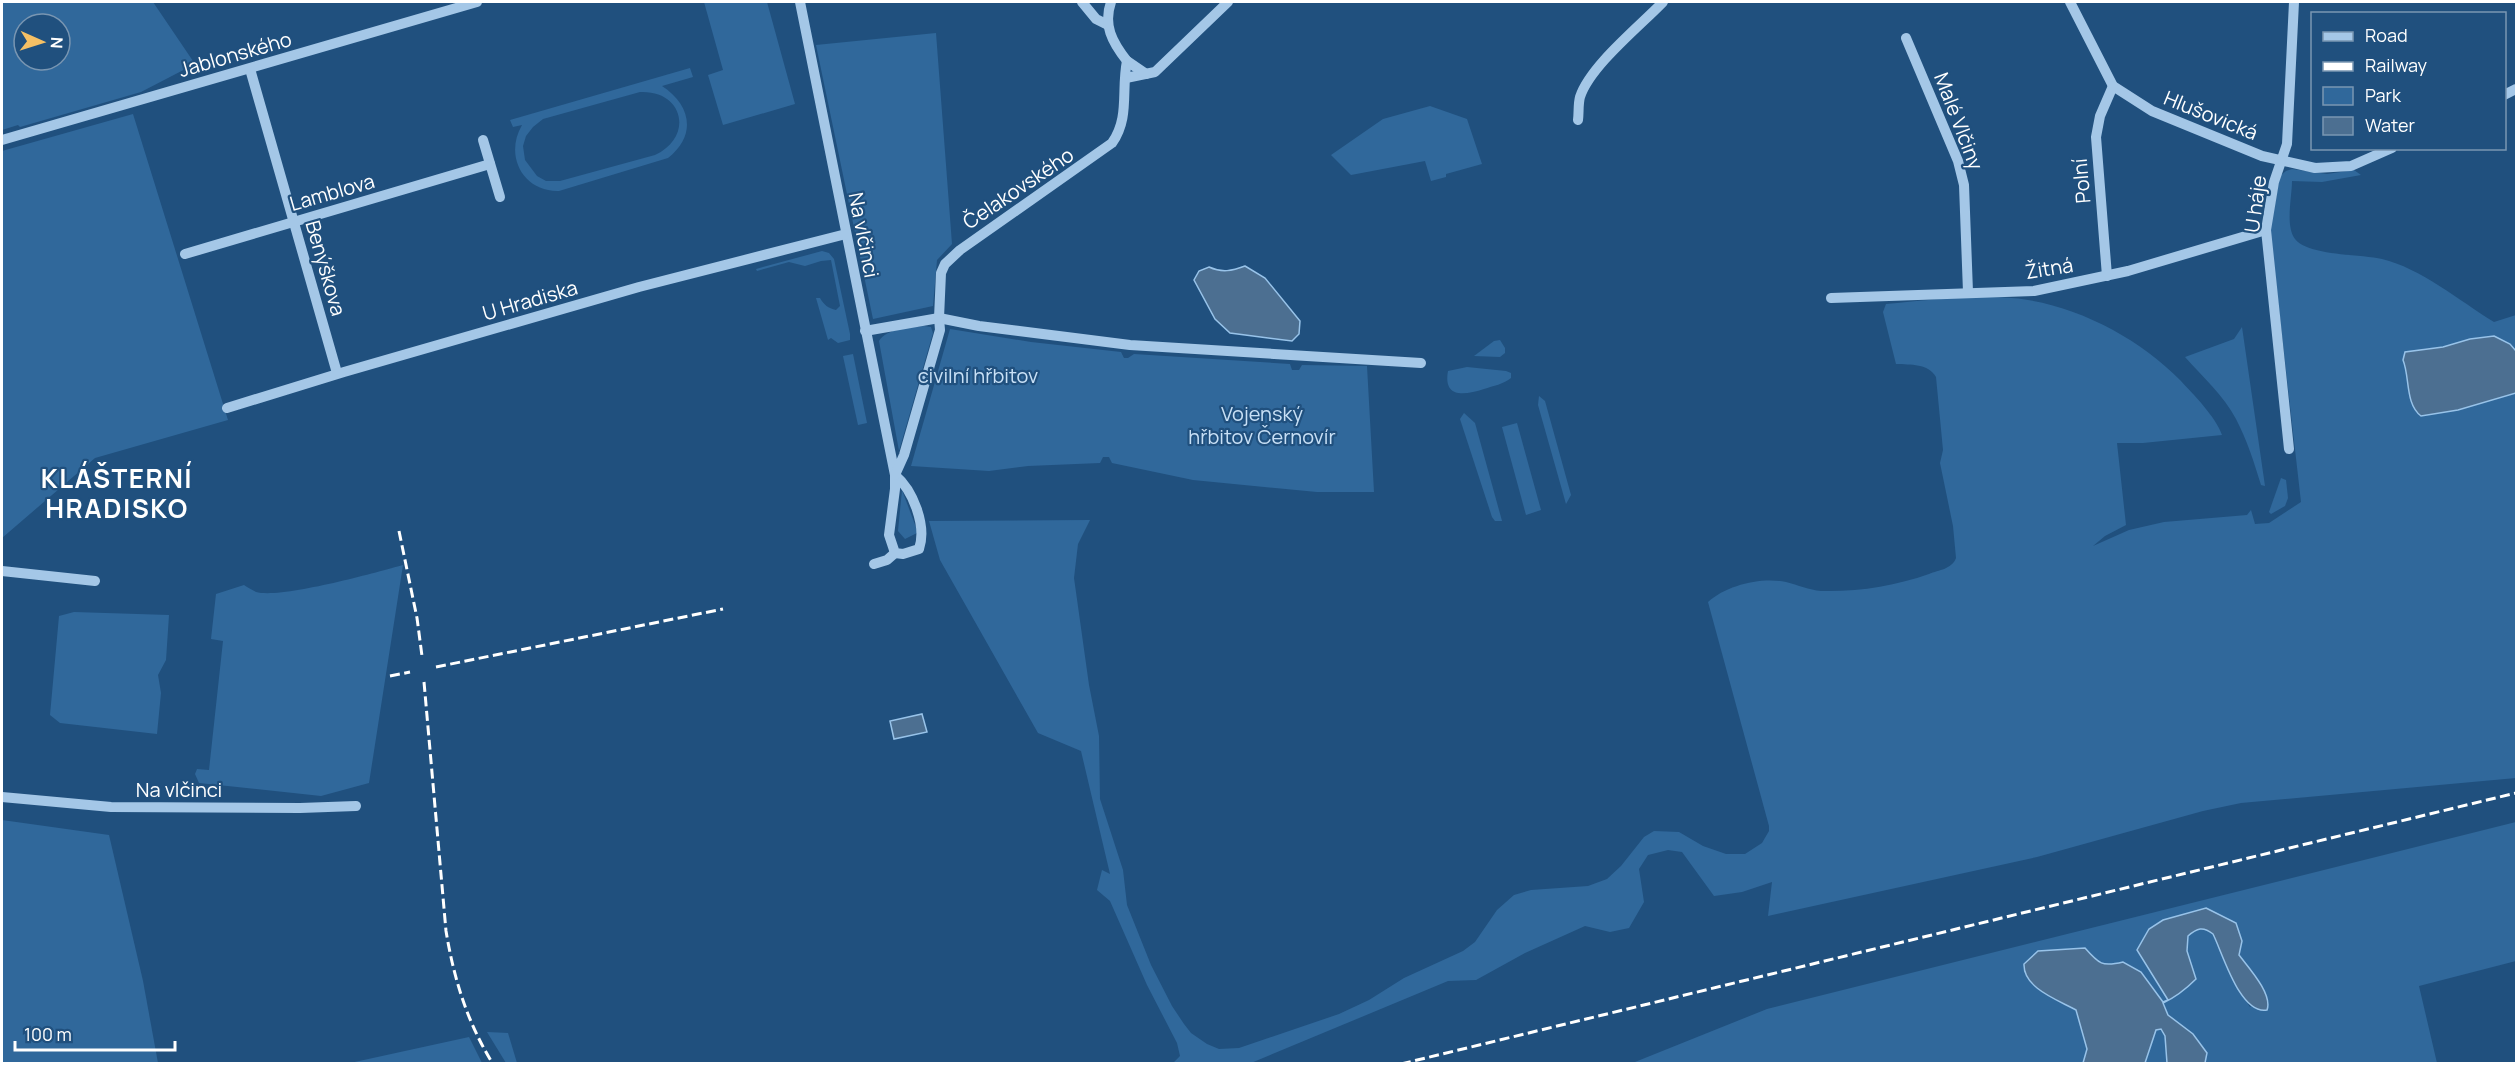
<svg xmlns="http://www.w3.org/2000/svg" width="2518" height="1065" font-family="Manrope,sans-serif">
<style>
.green{fill:#30689b;fill-rule:evenodd}
.water{fill:#4c6f91;stroke:#98c3e9;stroke-width:1.5}
.lines{fill:none;stroke-linecap:round;stroke-linejoin:round}
.minor{stroke:#a4c7e7;stroke-width:10}
.rail{stroke:#fff;stroke-width:3;stroke-dasharray:10 4.5;stroke-linecap:butt}
.labels{text-anchor:middle;dominant-baseline:central;stroke-width:4.5;stroke-linejoin:round;paint-order:stroke}
.street-label{font-size:20px;fill:#fff;stroke:#20507e}
.park-label{font-size:20px;fill:#c8e0f6;stroke:#20507e}
.district-label{font-size:26px;font-weight:bold;letter-spacing:1.5px;fill:#fff;stroke:#20507e}
</style>
<rect width="100%" height="100%" fill="#20507e"/>
<!-- green -->
<g class="green">
<path d="M 2,2 L 153,2 L 195,64 L 141,92 L 20,127 L 18,125 L 2,130 ZM 24,24 L 60,24 L 60,60 L 24,60 Z"/>
<path d="M 704,2 L 767,2 L 795,104 L 723,125 L 708,75 L 723,70 Z"/>
<path d="M 936,33 L 952,244 L 937,260 L 933,306 L 873,319 L 816,45 Z"/>
<path d="M 690,68 L 693,77 L 662,86 C 691,105 697,135 668,158 L 559,191 C 523,192 504,156 522,125 L 513,127 L 510,120 ZM 640,92 C 684,90 694,137 655,155 L 560,181 L 546,181 L 537,176 L 525,160 L 523,146 L 526,136 L 533,127 L 543,119 Z"/>
<path d="M 1430,106 L 1467,119 L 1482,164 L 1446,174 L 1446,177 L 1431,181 L 1425,161 L 1351,175 L 1331,155 L 1383,119 Z"/>
<path d="M 133,114 L 228,420 L 95,458 L 2,538 L 2,151 Z"/>
<path d="M 2292,169 L 2327,174 L 2354,170 L 2361,175 L 2322,182 L 2292,181 C 2292,197 2285,226 2295,239 C 2308,256 2361,254 2382,259 C 2420,268 2460,301 2494,322 L 2516,315 L 2516,351 L 2510,344 L 2470,339 L 2443,347 L 2422,349 L 2403,360 L 2407,370 L 2410,396 L 2421,416 L 2458,410 L 2516,393 L 2516,778 L 2241,803 L 2203,811 L 2037,857 L 1768,916 L 1772,882 L 1742,892 L 1714,896 L 1682,852 L 1668,850 L 1648,855 L 1639,869 L 1644,902 L 1629,928 L 1610,932 L 1585,926 L 1525,953 L 1476,980 L 1448,981 L 1251,1063 L 1173,1063 L 1180,1056 L 1177,1043 L 1147,985 L 1110,901 L 1097,890 L 1102,870 L 1110,874 L 1081,751 L 1038,733 L 940,560 L 929,521 L 1090,520 L 1078,544 L 1074,578 L 1089,685 L 1099,736 L 1100,799 L 1123,870 L 1127,905 L 1151,965 L 1172,1006 L 1184,1024 L 1191,1033 L 1207,1044 L 1219,1049 L 1239,1048 L 1339,1014 L 1369,1000 L 1404,978 L 1463,951 L 1475,942 L 1497,910 L 1514,895 L 1531,890 L 1588,886 L 1607,879 L 1621,866 L 1644,837 L 1654,831 L 1679,832 L 1703,846 L 1726,854 L 1745,854 L 1762,843 L 1769,831 L 1769,826 L 1708,602 C 1727,585 1761,577 1786,582 C 1798,585 1809,590 1821,591 C 1858,592 1895,586 1929,574 C 1939,570 1952,569 1956,558 L 1953,526 L 1940,463 L 1943,450 L 1936,377 C 1928,363 1911,365 1896,364 L 1883,312 L 1886,304 C 1928,300 1988,293 2028,300 C 2084,309 2142,341 2180,380 C 2193,394 2216,417 2222,435 L 2143,443 L 2117,443 L 2126,525 L 2105,536 L 2093,546 L 2129,530 L 2164,522 L 2247,515 L 2251,510 L 2255,524 L 2269,523 L 2301,502 L 2270,230 L 2280,176 L 2286,171 Z"/>
<path d="M 822,251 L 829,253 L 834,259 L 850,334 L 850,340 L 838,343 L 831,338 L 828,340 L 816,298 L 820,298 C 824,305 828,308 836,310 L 840,306 L 831,260 L 821,261 L 805,266 L 789,262 L 757,271 L 756,269 Z"/>
<path d="M 924,326 L 931,327 L 933,333 L 899,451 L 879,341 C 887,328 909,328 924,326 Z"/>
<path d="M 2242,327 L 2265,486 L 2261,485 C 2254,462 2247,440 2236,419 C 2224,396 2202,376 2185,357 L 2234,339 Z"/>
<path d="M 950,329 L 1031,342 L 1121,352 L 1124,358 L 1128,358 L 1134,354 L 1290,364 L 1292,370 L 1299,370 L 1302,365 L 1367,366 L 1374,492 L 1317,492 L 1193,480 L 1112,463 L 1109,457 L 1103,457 L 1100,463 L 1028,466 L 989,471 L 911,466 Z"/>
<path d="M 1500,340 L 1505,348 L 1505,353 L 1500,357 L 1474,356 L 1494,341 Z"/>
<path d="M 853,354 L 867,423 L 858,425 L 843,356 Z"/>
<path d="M 1467,367 L 1506,371 L 1511,373 L 1511,378 C 1504,384 1493,386 1484,389 C 1465,395 1443,399 1448,371 Z"/>
<path d="M 1539,396 L 1545,401 L 1571,495 L 1566,504 L 1538,405 Z"/>
<path d="M 1464,413 L 1475,423 L 1502,521 L 1495,521 L 1492,517 L 1460,419 Z"/>
<path d="M 1517,423 L 1541,510 L 1526,515 L 1502,427 Z"/>
<path d="M 2281,478 L 2286,480 L 2288,498 L 2285,506 L 2271,514 L 2269,512 Z"/>
<path d="M 902,490 L 917,530 L 917,533 L 905,539 L 898,531 Z"/>
<path d="M 403,565 L 369,783 L 321,796 L 199,783 L 195,774 L 197,769 L 209,770 L 223,641 L 211,639 L 216,594 L 244,585 C 247,587 252,590 256,592 C 281,599 374,573 403,565 Z"/>
<path d="M 74,612 L 169,615 L 166,660 L 158,675 L 161,693 L 157,734 L 60,723 L 50,715 L 59,616 Z"/>
<path d="M 2,820 L 109,835 L 143,981 L 158,1063 L 2,1063 Z"/>
<path d="M 2516,822 L 2516,961 L 2419,986 L 2437,1063 L 2205,1063 L 2207,1053 L 2193,1034 L 2168,1015 L 2163,1003 L 2141,972 L 2124,962 C 2102,967 2099,964 2085,948 L 2076,1010 L 2087,1049 L 2083,1063 L 1630,1064 L 1767,1009 ZM 2206,908 L 2236,923 L 2242,941 L 2239,955 L 2267,996 L 2250,1007 L 2238,988 L 2213,934 C 2203,926 2197,928 2188,936 L 2187,951 L 2149,929 L 2163,920 Z"/>
<path d="M 2156,1029 L 2161,1029 L 2165,1035 L 2167,1063 L 2145,1064 Z"/>
<path d="M 487,1032 L 508,1033 L 517,1063 L 506,1063 Z"/>
<path d="M 469,1037 L 482,1063 L 348,1063 L 350,1063 Z"/>
</g>
<!-- water -->
<g class="water">
<path d="M 1245,266 L 1265,278 L 1300,321 L 1299,334 L 1292,341 L 1230,333 L 1215,319 L 1194,280 L 1199,271 L 1209,267 C 1222,273 1232,271 1245,266 Z"/>
<path d="M 2494,336 L 2510,344 L 2516,351 L 2516,393 L 2458,410 L 2421,416 C 2405,404 2410,377 2403,360 L 2405,352 L 2443,347 L 2470,339 Z"/>
<path d="M 922,714 L 927,732 L 894,739 L 890,721 Z"/>
<path d="M 2206,908 L 2236,923 L 2242,941 L 2239,955 C 2248,967 2273,994 2267,1010 C 2240,1015 2223,954 2213,934 C 2203,926 2197,928 2188,936 L 2187,951 L 2196,979 C 2186,989 2176,997 2163,1003 L 2168,1015 L 2193,1034 L 2207,1053 L 2205,1063 L 2167,1063 L 2165,1036 L 2161,1029 L 2156,1030 L 2145,1063 L 2083,1063 L 2087,1049 L 2076,1010 C 2058,1000 2023,988 2024,964 L 2038,951 L 2085,948 C 2099,964 2102,967 2123,962 L 2141,972 L 2163,1002 L 2168,1000 L 2137,950 L 2149,929 L 2163,920 Z"/>
</g>
<g class="lines">
<!-- minor -->
<g class="minor">
<path d="M 800,2 L 895,475 L 895,489 L 889,535 L 895,553 L 903,554 L 919,549 C 927,526 913,490 895,475"/>
<path d="M 1082,2 L 1096,19 L 1108,25"/>
<path d="M 1111,2 C 1103,25 1112,42 1127,61"/>
<path d="M 2070,2 L 2113,86 L 2152,111 L 2262,156 L 2315,168 L 2351,166 L 2392,148"/>
<path d="M 1906,38 L 1958,161 L 1964,185 L 1968,292"/>
<path d="M 250,69 L 337,373"/>
<path d="M 1126,78 L 1155,72 L 1228,2"/>
<path d="M 2504,95 L 2516,89"/>
<path d="M 1578,120 C 1579,113 1578,104 1580,97 C 1590,66 1640,26 1663,2"/>
<path d="M 2,140 L 477,2"/>
<path d="M 483,140 L 500,197"/>
<path d="M 185,254 L 490,164"/>
<path d="M 2107,276 L 2096,137 L 2100,116 L 2113,86"/>
<path d="M 1831,298 L 2034,291 L 2128,271 L 2266,230"/>
<path d="M 865,331 L 939,318 L 979,326 L 1130,345 L 1421,363"/>
<path d="M 227,408 L 344,372 L 639,287 L 846,234"/>
<path d="M 2289,449 L 2266,230 L 2274,182 L 2287,144 L 2294,2"/>
<path d="M 895,475 L 904,455 L 940,330 L 939,318 L 941,273 L 945,264 L 960,250 L 1112,143 C 1130,118 1121,90 1127,61 L 1146,74"/>
<path d="M 874,564 L 887,560 L 895,553"/>
<path d="M 2,571 L 95,581"/>
<path d="M 2,797 L 111,807 L 300,808 L 356,806"/>
</g>
<!-- rail -->
<g class="rail">
<path d="M 399,531 L 417,618 L 422,656"/>
<path d="M 436,667 L 723,609"/>
<path d="M 390,676 L 410,672"/>
<path d="M 424,682 L 446,931 C 454,979 467,1022 493,1064"/>
<path d="M 1401,1064 L 2516,793"/>
</g>
</g>
<g class="labels">
<!-- street labels -->
<g class="street-label">
<text transform="translate(235 54) rotate(-16)">Jablonského</text>
<text transform="translate(2211 115) rotate(22)">Hlušovická</text>
<text transform="translate(1959 121) rotate(69)">Malé Vlčiny</text>
<text transform="translate(2081 181) rotate(-95)">Polní</text>
<text transform="translate(1018 188) rotate(-34)">Čelakovského</text>
<text transform="translate(332 192) rotate(-16)">Lamblova</text>
<text transform="translate(2255 204) rotate(-82)">U háje</text>
<text transform="translate(864 235) rotate(79)">Na vlčinci</text>
<text transform="translate(326 268) rotate(74)">Benýškova</text>
<text transform="translate(2049 268) rotate(-9)">Žitná</text>
<text transform="translate(530 300) rotate(-16)">U Hradiska</text>
<text x="179" y="789">Na vlčinci</text>
</g>
<!-- park labels -->
<g class="park-label">
<text x="978" y="375">civilní hřbitov</text>
<text x="1262" y="413">Vojenský<tspan x="1262" dy="23">hřbitov Černovír</tspan></text>
</g>
<!-- district labels -->
<g class="district-label">
<text x="117" y="478">KLÁŠTERNÍ<tspan x="117" dy="30">HRADISKO</tspan></text>
</g>
</g>
<!-- border -->
<rect width="2518" height="1065" fill="none" stroke="#ffffff" stroke-width="6"/>
<!-- legend -->
<rect x="2311" y="12" width="195" height="138" fill="#20507e" stroke="#7996b2" stroke-width="1.5"/>
<rect x="2323" y="32" width="30" height="9" fill="#a4c7e7" stroke="#7996b2" stroke-width="1.5"/>
<text x="2365" y="42" font-size="18" fill="#ffffff">Road</text>
<rect x="2323" y="62" width="30" height="9" fill="#ffffff" stroke="#7996b2" stroke-width="1.5"/>
<text x="2365" y="72" font-size="18" fill="#ffffff">Railway</text>
<rect x="2323" y="87" width="30" height="18" fill="#30689b" stroke="#7996b2" stroke-width="1.5"/>
<text x="2365" y="102" font-size="18" fill="#ffffff">Park</text>
<rect x="2323" y="117" width="30" height="18" fill="#4c6f91" stroke="#7996b2" stroke-width="1.5"/>
<text x="2365" y="132" font-size="18" fill="#ffffff">Water</text>
<!-- north arrow -->
<g transform="translate(42 42) rotate(93)"><circle r="28" fill="#20507e" stroke="#7996b2" stroke-width="1.5"/>
<path d="M0-4.5L10 22L0 15L-10 22Z" fill="#f5c065"/>
<text y="-9" font-size="16" font-weight="bold" text-anchor="middle" fill="#ffffff">N</text>
</g>
<!-- scale -->
<path d="M15 1041v9h160v-9" fill="none" stroke="#ffffff" stroke-width="3"/>
<text x="24" y="1041" font-size="18" fill="#ffffff" stroke="#20507e" stroke-width="4.5" paint-order="stroke">100 m</text>
</svg>
